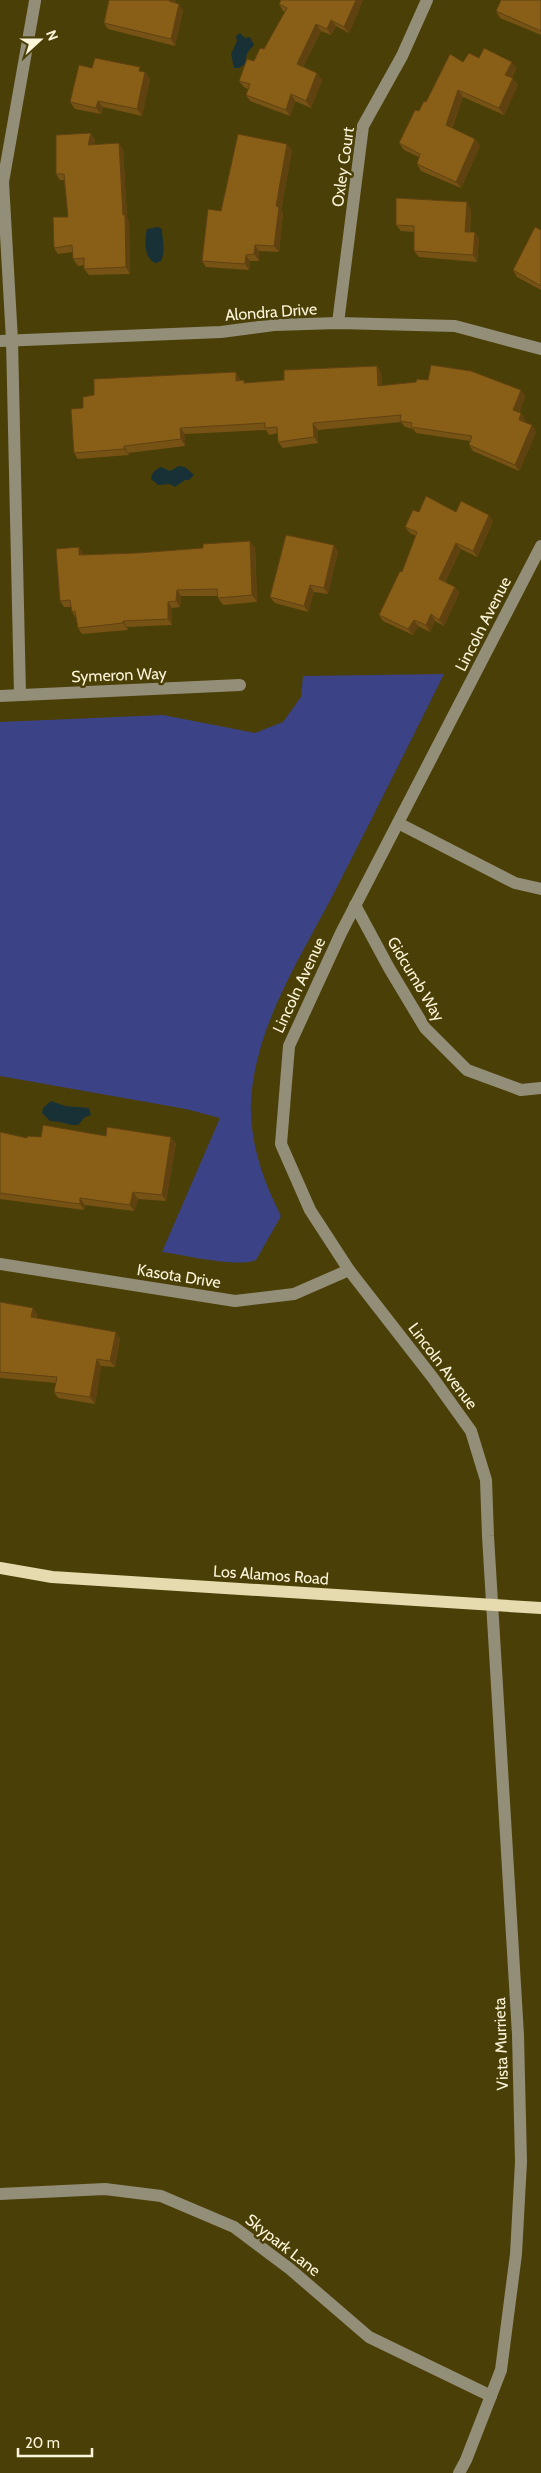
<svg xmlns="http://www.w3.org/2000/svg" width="541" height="2473" font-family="Cabin,sans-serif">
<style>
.green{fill:#3b4386}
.water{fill:#183137}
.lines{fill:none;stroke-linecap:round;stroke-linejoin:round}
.minor{stroke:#938e78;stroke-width:12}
.major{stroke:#e6dbae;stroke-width:12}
.wall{fill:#765215}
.shaded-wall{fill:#604211}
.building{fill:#895f18;stroke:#604211}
.labels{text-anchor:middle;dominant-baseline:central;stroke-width:5;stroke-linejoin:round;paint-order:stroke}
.street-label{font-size:16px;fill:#fcf5da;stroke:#4b3f08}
</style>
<rect width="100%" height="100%" fill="#4b3f08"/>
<!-- green -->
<path class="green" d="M 444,674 C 408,746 372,819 335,891 C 301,957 256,1024 251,1100 C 249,1141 263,1181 281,1216 L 256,1260 C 238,1268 184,1255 162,1252 L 220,1118 L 186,1109 L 0,1076 L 0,722 L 163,715 L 255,733 L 283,722 L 301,697 L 303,676 Z"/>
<!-- water -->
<g class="water">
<path d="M 240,33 L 245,38 L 250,37 L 254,45 L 247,53 L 245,64 L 239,68 L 234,68 L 231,54 L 237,41 L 236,36 Z"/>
<path d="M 158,227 L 162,229 C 162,239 166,250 161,261 L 156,263 C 144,260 144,239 147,229 Z"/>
<path d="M 179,466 L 185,467 L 194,475 L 189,480 L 185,480 L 175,487 L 170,484 L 158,485 L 151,479 C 152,472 155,470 161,467 L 170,471 Z"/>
<path d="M 51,1101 L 65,1106 L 89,1108 L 91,1115 L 85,1117 L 78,1125 C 69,1126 62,1121 50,1121 L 42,1113 L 43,1108 Z"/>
</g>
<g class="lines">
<!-- minor -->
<g class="minor">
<path d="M 338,323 L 363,126 L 402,56 L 427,0"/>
<path d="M 0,341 L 221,332 L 274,325 L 338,323 L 455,326 L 541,349"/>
<path d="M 20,694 L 12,340 L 3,182 L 35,1"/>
<path d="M 0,696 L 240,685"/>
<path d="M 398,823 L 515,883 L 541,889"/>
<path d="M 355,905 L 389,968 L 425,1028 L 467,1070 L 521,1090 L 541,1088"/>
<path d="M 0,1264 L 235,1301 L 294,1294 L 349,1270"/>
<path d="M 0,2194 L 105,2189 L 161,2196 L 234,2227 L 290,2269 L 369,2337 L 491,2396"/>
<path d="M 459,2473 L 466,2460 L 501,2370 L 516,2254 L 521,2162 L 518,2035 L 488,1536 L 486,1480 L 471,1431 L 433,1378 L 349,1270 L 310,1210 L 281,1144 L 289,1046 L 341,933 L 541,546"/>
</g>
<!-- major -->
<path class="major" d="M 0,1568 L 52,1577 L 541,1608"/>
</g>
<!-- wall -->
<g class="wall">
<path d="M 109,0 L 176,0 L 175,3 L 183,10 L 175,46 L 108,29 L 104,23 Z"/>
<path d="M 363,0 L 349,33 L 336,26 L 331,35 L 321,31 L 303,67 L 322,80 L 311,108 L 295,101 L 290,116 L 250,101 L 246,95 L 248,89 L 244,87 L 239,81 L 254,61 L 264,49 L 285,12 L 283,11 L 279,4 Z"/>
<path d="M 541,0 L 541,35 L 500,18 L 496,11 Z"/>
<path d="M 479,58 L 516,68 L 512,78 L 518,85 L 504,115 L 463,97 L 452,128 L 475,139 L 480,146 L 461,188 L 421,171 L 417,164 L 419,157 L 404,150 L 399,143 L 419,111 L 426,102 L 463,62 Z"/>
<path d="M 92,68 L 145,72 L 150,79 L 142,116 L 103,107 L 101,114 L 75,109 L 70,102 Z"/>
<path d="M 95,139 L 94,145 L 123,149 L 127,218 L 129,221 L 130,274 L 89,275 L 84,269 L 84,265 L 78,266 L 73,259 L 73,252 L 58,254 L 54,248 L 68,217 L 64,180 L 60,180 L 56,174 Z"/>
<path d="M 292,150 L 281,210 L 283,213 L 279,252 L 259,251 L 259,261 L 250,261 L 249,270 L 206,267 L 202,261 L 221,211 Z"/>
<path d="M 471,209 L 470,232 L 479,239 L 477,262 L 419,257 L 414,251 L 414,232 L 401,231 L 396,225 Z"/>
<path d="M 541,230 L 541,290 L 517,277 L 513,270 Z"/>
<path d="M 381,372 L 382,385 L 521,390 L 525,397 L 519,413 L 521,413 L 525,420 L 524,422 L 532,425 L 536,432 L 519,471 L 473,451 L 469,445 L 470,441 L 416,433 L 413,429 L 405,427 L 401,422 L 318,430 L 318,443 L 283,448 L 278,442 L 278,433 L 269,435 L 266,430 L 185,434 L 185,446 L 128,453 L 129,455 L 78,459 L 74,453 L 83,408 L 240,379 L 240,381 L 246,383 Z"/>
<path d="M 419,512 L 456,512 L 493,521 L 477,557 L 461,549 L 445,582 L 455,587 L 459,593 L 444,626 L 435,621 L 430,632 L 418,626 L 413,635 L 383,621 L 379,615 L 402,572 L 416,536 L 410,533 L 405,527 Z"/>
<path d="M 255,547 L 257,602 L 223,605 L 218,598 L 218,596 L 181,596 L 180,607 L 172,608 L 172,625 L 127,627 L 128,630 L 82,634 L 78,628 L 76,618 L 72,612 L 71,607 L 64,607 L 60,601 L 83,553 L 83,555 L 138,553 Z"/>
<path d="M 338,551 L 328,594 L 314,592 L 308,612 L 275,603 L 270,597 Z"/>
<path d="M 0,1132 L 27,1138 L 106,1136 L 176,1143 L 166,1201 L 138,1199 L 134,1211 L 85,1205 L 84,1210 L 0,1199 Z"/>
<path d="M 0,1302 L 33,1308 L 37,1314 L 37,1318 L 120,1338 L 115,1367 L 101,1366 L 95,1404 L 58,1398 L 54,1392 L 56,1383 L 0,1378 Z"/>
</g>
<!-- shaded-wall -->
<g class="shaded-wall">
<path d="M 170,0 L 176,0 L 174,8 L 169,1 Z"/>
<path d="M 356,0 L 363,0 L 349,33 L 344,27 Z"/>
<path d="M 179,4 L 183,10 L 175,46 L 171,39 Z"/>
<path d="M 331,20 L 336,26 L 331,35 L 327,29 Z"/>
<path d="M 316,24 L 321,31 L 301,70 L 297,64 Z"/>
<path d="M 512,62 L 516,68 L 510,81 L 505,75 Z"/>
<path d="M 145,72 L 150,79 L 142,116 L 137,109 Z"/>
<path d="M 317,73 L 322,80 L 311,108 L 306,101 Z"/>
<path d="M 513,78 L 518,85 L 504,115 L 499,108 Z"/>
<path d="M 458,90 L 463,97 L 450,131 L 446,125 Z"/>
<path d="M 291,94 L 295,101 L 290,116 L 286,110 Z"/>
<path d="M 98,101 L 103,107 L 101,114 L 96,108 Z"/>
<path d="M 91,133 L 95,139 L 93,152 L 88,145 Z"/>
<path d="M 475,139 L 480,146 L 461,188 L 456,182 Z"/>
<path d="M 119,143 L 123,149 L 127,218 L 129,221 L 130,274 L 126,267 Z"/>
<path d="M 287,144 L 292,150 L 281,210 L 283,213 L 279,252 L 274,246 L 276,206 Z"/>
<path d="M 467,202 L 471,209 L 469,238 L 465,232 Z"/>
<path d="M 475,232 L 479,239 L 477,262 L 473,255 Z"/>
<path d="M 255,245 L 259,251 L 259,261 L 254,254 Z"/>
<path d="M 246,255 L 250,261 L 249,270 L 245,264 Z"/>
<path d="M 377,366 L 381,372 L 383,392 L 378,386 Z"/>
<path d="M 236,372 L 240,379 L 240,388 L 236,381 Z"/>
<path d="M 521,390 L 525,397 L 518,416 L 513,410 Z"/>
<path d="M 521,413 L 525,420 L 523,426 L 519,420 Z"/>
<path d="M 313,423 L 318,430 L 318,443 L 314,437 Z"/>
<path d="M 532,425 L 536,432 L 519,471 L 515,465 Z"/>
<path d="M 180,428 L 185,434 L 185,446 L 181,439 Z"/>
<path d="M 124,446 L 128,453 L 129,455 L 124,449 Z"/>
<path d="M 489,515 L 493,521 L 477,557 L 473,551 Z"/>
<path d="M 250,541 L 255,547 L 257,602 L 252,595 Z"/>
<path d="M 456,543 L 461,549 L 443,585 L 439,579 Z"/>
<path d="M 334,545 L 338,551 L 328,594 L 324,588 Z"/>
<path d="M 79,547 L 83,553 L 84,561 L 79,555 Z"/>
<path d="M 310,585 L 314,592 L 308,612 L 304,606 Z"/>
<path d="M 455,587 L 459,593 L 444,626 L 439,620 Z"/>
<path d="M 177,590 L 181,596 L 180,607 L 176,601 Z"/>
<path d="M 168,602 L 172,608 L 172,625 L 168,619 Z"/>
<path d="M 431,614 L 435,621 L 430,632 L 426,625 Z"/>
<path d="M 414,620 L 418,626 L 413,635 L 408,629 Z"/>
<path d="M 123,621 L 127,627 L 128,630 L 123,623 Z"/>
<path d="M 171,1137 L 176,1143 L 166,1201 L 162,1195 Z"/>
<path d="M 133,1192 L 138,1199 L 134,1211 L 130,1205 Z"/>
<path d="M 80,1198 L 85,1205 L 84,1210 L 80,1204 Z"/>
<path d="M 33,1308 L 37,1314 L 36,1323 L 31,1317 Z"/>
<path d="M 116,1332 L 120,1338 L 115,1367 L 110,1361 Z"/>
<path d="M 97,1359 L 101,1366 L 95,1404 L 90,1397 Z"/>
</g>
<!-- building -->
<g class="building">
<path d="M 109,0 L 170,0 L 169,1 L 179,4 L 171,39 L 104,23 Z"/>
<path d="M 281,0 L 356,0 L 344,27 L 331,20 L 327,29 L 316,24 L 297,64 L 317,73 L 306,101 L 291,94 L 286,110 L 246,95 L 250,84 L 239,81 L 247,59 L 254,61 L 260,48 L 264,49 L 287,8 L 279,4 Z"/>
<path d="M 501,0 L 541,0 L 541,31 L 496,11 Z"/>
<path d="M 484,48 L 512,62 L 505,75 L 513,78 L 499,108 L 458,90 L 446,125 L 475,139 L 456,182 L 417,164 L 420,154 L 399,143 L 415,110 L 419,111 L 424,101 L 426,102 L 450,54 L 463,62 L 469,53 L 479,58 Z"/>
<path d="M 95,58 L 140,67 L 139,71 L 145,72 L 137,109 L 98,101 L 96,108 L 70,102 L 79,65 L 92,68 Z"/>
<path d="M 91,133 L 88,145 L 119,143 L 123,215 L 125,215 L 126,267 L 84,269 L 84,258 L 73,259 L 72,245 L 54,248 L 53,217 L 68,217 L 64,174 L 56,174 L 56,135 Z"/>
<path d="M 238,134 L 287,144 L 276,206 L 279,207 L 274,246 L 255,245 L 254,254 L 246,255 L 245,264 L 202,261 L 208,209 L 221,211 Z"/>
<path d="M 396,198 L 467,202 L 465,232 L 475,232 L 473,255 L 414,251 L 414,226 L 396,225 Z"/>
<path d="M 535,227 L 541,230 L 541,286 L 513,270 Z"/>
<path d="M 431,365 L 471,371 L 521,390 L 513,410 L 521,413 L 519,420 L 532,425 L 515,465 L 469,445 L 472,436 L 411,427 L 412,423 L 400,421 L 401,415 L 313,423 L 314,437 L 278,442 L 277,427 L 265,428 L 265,423 L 180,428 L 181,439 L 124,446 L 124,449 L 74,453 L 71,409 L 83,408 L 83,397 L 94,395 L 94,379 L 236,372 L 236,381 L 244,380 L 244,383 L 284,380 L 284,370 L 377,366 L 378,386 L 416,382 L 417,379 L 428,380 Z"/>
<path d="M 426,496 L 456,512 L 461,501 L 489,515 L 473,551 L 456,543 L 439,579 L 455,587 L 439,620 L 431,614 L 426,625 L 414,620 L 408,629 L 379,615 L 400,571 L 402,572 L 417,532 L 405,527 L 413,510 L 419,512 Z"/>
<path d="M 286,535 L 334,545 L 324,588 L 310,585 L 304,606 L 270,597 Z"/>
<path d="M 250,541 L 252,595 L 218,598 L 217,589 L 177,590 L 176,601 L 168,602 L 168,619 L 123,621 L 123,623 L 78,628 L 75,611 L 72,612 L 70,600 L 60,601 L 56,549 L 79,547 L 79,555 L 138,553 L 203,548 L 203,544 Z"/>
<path d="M 43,1125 L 106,1136 L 107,1127 L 171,1137 L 162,1195 L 133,1192 L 130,1205 L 80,1198 L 80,1204 L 0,1193 L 0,1132 L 27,1138 L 28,1136 L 41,1137 Z"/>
<path d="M 0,1302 L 33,1308 L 31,1317 L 116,1332 L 110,1361 L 97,1359 L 90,1397 L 54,1392 L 57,1377 L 0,1372 Z"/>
</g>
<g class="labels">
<!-- street labels -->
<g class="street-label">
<text transform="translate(343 167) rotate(-82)">Oxley Court</text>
<text transform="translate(271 312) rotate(-4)">Alondra Drive</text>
<text transform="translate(483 624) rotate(-63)">Lincoln Avenue</text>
<text transform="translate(119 675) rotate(-2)">Symeron Way</text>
<text transform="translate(416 979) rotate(59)">Gidcumb Way</text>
<text transform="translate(299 985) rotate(-65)">Lincoln Avenue</text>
<text transform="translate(179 1276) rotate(9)">Kasota Drive</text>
<text transform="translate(443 1366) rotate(53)">Lincoln Avenue</text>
<text transform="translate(271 1575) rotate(4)">Los Alamos Road</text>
<text transform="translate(501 2044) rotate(-92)">Vista Murrieta</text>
<text transform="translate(283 2245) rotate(38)">Skypark Lane</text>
</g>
</g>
<!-- north arrow -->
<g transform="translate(40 40) rotate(69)" stroke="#4b3f08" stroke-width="4" paint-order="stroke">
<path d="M0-4L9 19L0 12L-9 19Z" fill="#fcf5da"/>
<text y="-8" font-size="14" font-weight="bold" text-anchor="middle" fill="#fcf5da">N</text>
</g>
<!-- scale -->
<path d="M18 2448v8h74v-8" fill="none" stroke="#fcf5da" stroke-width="2.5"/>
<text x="25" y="2448" font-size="15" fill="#fcf5da" stroke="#4b3f08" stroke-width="4" paint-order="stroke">20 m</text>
</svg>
